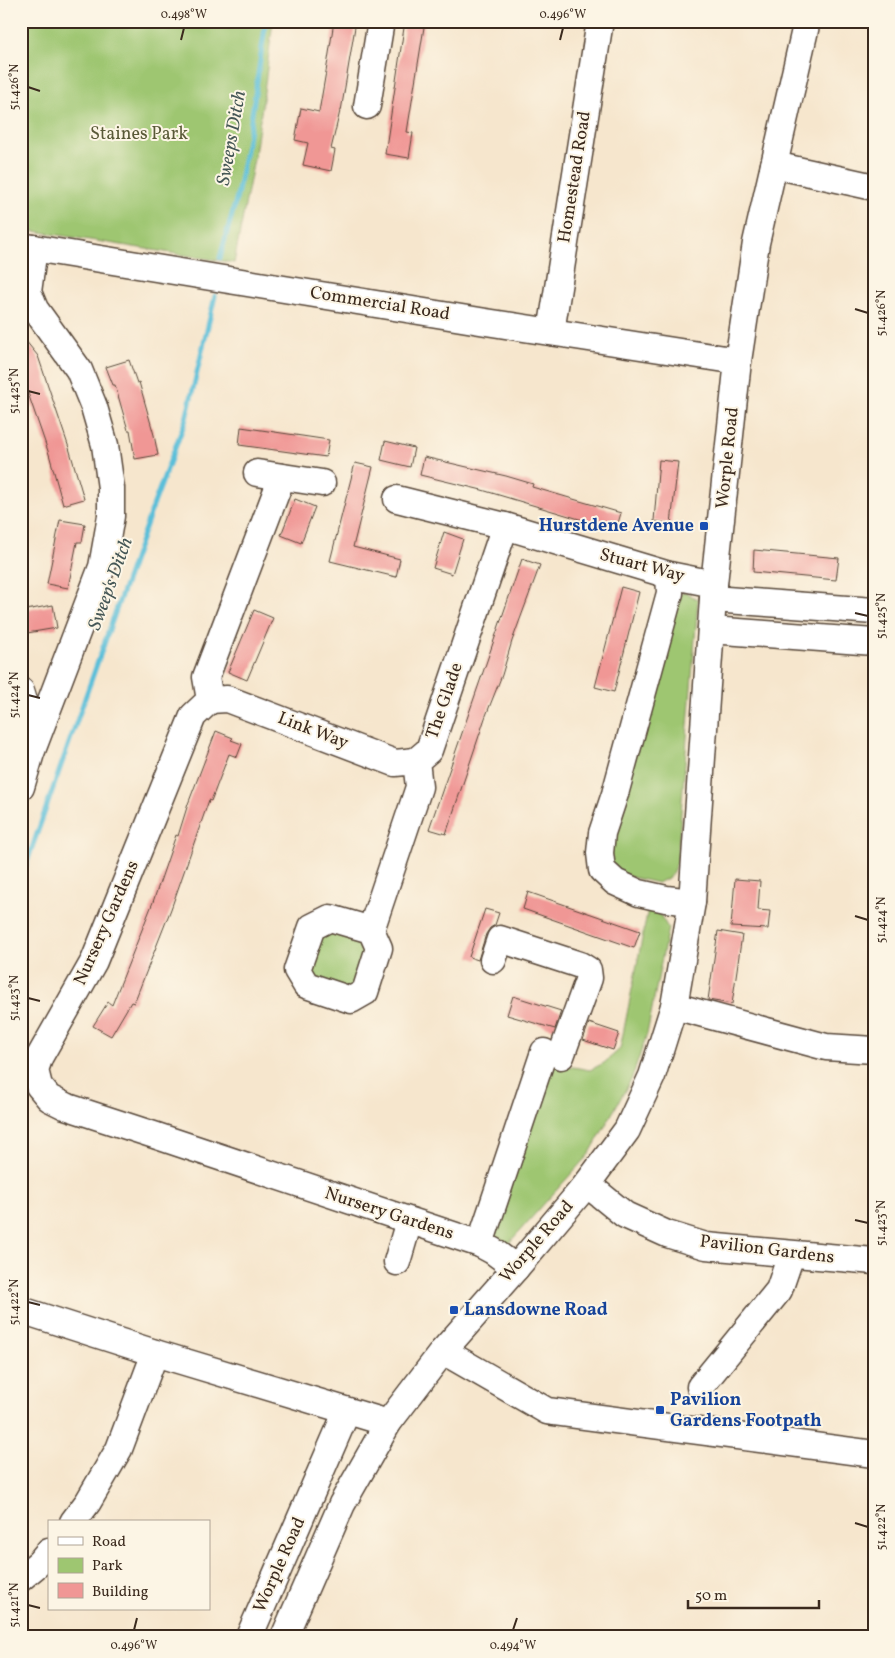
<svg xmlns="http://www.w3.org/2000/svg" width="895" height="1658" font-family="Vollkorn,serif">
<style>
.green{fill:#9ec671;stroke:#6c7848}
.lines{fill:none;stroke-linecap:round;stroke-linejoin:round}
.stream{stroke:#5bbfd9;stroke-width:5}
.building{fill:#f09795}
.minor-casing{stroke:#574638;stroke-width:29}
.minor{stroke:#fff;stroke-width:26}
.ticks{fill:none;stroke:#3b2a1e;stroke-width:2}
.transit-dot{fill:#1a4fb4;stroke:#fcf5e5;stroke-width:2}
.labels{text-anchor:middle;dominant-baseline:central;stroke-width:4;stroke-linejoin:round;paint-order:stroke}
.park-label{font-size:18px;fill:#595937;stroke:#fcf5e5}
.street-label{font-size:18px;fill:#3b2a1e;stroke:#fcf5e5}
.transit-label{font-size:18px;font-weight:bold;fill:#164399;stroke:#fcf5e5;text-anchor:start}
.water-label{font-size:19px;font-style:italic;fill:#455756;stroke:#fcf5e5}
.neatline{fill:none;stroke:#3b2a1e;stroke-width:2}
.ticks-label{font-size:12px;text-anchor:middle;fill:#3b2a1e}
</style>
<rect width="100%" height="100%" fill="#fcf5e5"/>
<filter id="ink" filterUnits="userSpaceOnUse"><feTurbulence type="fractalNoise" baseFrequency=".02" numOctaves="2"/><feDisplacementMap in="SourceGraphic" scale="10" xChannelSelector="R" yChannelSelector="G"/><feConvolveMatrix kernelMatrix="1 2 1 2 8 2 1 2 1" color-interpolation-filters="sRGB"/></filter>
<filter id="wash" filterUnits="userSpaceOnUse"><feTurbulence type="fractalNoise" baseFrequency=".0096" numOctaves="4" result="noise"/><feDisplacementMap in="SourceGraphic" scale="20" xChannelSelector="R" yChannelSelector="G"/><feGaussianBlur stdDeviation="1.12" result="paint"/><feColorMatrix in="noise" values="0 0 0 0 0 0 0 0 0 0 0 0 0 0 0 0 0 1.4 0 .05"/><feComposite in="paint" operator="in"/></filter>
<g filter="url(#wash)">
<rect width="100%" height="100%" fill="#f6e6cd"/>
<!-- green -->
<g class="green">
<path d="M 21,21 L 273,21 L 264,92 L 255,154 L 234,263 L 21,229 Z"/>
<path d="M 686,592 L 698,600 L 677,863 L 670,877 L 658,883 L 617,874 L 605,850 L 675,596 Z"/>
<path d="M 648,909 L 659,913 L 668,928 L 647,1034 L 632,1078 L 590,1153 L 507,1245 L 493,1238 L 551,1063 L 590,1070 L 604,1063 L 620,1049 Z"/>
<path d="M 333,927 L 372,945 L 362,983 L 345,991 L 313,980 L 306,964 L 316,933 Z"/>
</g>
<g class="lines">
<!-- stream -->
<g class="stream">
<path d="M 220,258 L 237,196 L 249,134 L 266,21"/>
<path d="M 21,879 L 150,514 L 186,419 L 215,296"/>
</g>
</g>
<g id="blocks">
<!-- building -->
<g class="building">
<path d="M 334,21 L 356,21 L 341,111 L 340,111 L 331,149 L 335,150 L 331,171 L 303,165 L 308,143 L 295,140 L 301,108 L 319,112 L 328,60 Z"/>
<path d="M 405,21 L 425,21 L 407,132 L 413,133 L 409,158 L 385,154 Z"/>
<path d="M 21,335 L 38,356 L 69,448 L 84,499 L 63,505 L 49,454 L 21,373 Z"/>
<path d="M 129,360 L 137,383 L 139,382 L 154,435 L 158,455 L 135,459 L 130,430 L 128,430 L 115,385 L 113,385 L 106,367 Z"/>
<path d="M 241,427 L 329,440 L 326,457 L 239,445 Z"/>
<path d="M 385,441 L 414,448 L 410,467 L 381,460 Z"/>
<path d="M 424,457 L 506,476 L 533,484 L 532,487 L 621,513 L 616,530 L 482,490 L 420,475 Z"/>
<path d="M 659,460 L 678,462 L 671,524 L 654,521 Z"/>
<path d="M 355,463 L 373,467 L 353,547 L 400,559 L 396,577 L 330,561 Z"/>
<path d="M 295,499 L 315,507 L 301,543 L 281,535 Z"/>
<path d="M 60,520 L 85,524 L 82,542 L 77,542 L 68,588 L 47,584 Z"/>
<path d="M 444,532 L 463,539 L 452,574 L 433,568 Z"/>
<path d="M 754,550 L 839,558 L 836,580 L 753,572 Z"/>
<path d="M 522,559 L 540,565 L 512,641 L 502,675 L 485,718 L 446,834 L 429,829 Z"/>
<path d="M 621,587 L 639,592 L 614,692 L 595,687 Z"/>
<path d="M 53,605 L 57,628 L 21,634 L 21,611 Z"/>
<path d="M 254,610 L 273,618 L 247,680 L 228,672 Z"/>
<path d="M 216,731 L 233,738 L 231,740 L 242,744 L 237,757 L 229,754 L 211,801 L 209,800 L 171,909 L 134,1003 L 131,1002 L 111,1036 L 93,1026 L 108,1002 L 112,1005 L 153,902 L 176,835 L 178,836 L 188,804 Z"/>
<path d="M 735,879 L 760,881 L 758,910 L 770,911 L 768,929 L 731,927 Z"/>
<path d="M 528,892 L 640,931 L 634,948 L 523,909 Z"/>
<path d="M 485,909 L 499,913 L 495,925 L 490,928 L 486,934 L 478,960 L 469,957 Z"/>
<path d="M 718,931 L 742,935 L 732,1004 L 708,1000 Z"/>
<path d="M 513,996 L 561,1011 L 555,1029 L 507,1015 Z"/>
<path d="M 589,1023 L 619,1033 L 613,1050 L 583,1040 Z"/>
</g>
</g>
</g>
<g filter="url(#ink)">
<use href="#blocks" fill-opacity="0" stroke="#574638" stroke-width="1"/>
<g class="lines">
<defs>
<g id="minor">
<path d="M 367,106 L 381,21"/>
<path d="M 774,165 L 874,187"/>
<path d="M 21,246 L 486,322 L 738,361"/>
<path d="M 551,332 L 600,21"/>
<path d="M 257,473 L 322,483"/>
<path d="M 282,477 L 206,677 L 210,700 L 193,716 L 94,961 L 40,1056 L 35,1070 L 39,1086 L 49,1098 L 65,1106 L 154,1135 L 480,1244 L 493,1251 L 516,1268"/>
<path d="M 397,499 L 505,526 L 669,575 L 714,584"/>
<path d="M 669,575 L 670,593 L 615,794 L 602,833 L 600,853 L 602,870 L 615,882 L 639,893 L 666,899 L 692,902"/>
<path d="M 713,599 L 874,611"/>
<path d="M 711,630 L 874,642"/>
<path d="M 21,691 L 31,724 L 31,747"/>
<path d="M 210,700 L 227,699 L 395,763 L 416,761"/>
<path d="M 21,787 L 31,753 L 102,567 L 111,516 L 111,488 L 105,445 L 94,407 L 79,370 L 35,309 L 28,292 L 34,248"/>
<path d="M 371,930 L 330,918 L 312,927 L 297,970 L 306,985 L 351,1000 L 365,992 L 379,948 L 371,930 L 419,787 L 416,761 L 429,750 L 505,526"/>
<path d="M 493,960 L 500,939 L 580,965 L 588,970 L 589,978 L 561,1056"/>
<path d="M 674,1006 L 826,1047 L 874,1050"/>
<path d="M 587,1184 L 625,1215 L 667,1234 L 706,1246 L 874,1261"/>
<path d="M 480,1244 L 544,1052"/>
<path d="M 397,1262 L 409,1221"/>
<path d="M 21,1310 L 155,1353 L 388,1423"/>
<path d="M 443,1351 L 547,1411 L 874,1454"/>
<path d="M 700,1387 L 779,1290 L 791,1255"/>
<path d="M 73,1522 L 88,1502 L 119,1449 L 155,1353"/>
<path d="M 21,1578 L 39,1563 L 49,1551"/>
<path d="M 249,1637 L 347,1411"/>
<path d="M 284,1637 L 342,1504 L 388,1423 L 443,1351 L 516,1268 L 587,1184 L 627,1130 L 652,1076 L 674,1006 L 692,902 L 714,584 L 738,361 L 756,243 L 807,21"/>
</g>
</defs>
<!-- minor casing -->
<use href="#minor" class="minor-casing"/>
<!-- minor -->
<use href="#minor" class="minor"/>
</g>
</g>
<!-- ticks -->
<path class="ticks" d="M 181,40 L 184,28M 560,40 L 563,28M 28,87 L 40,91M 855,309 L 868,313M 28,391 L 40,394M 855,613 L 868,616M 28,695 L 40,698M 855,916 L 868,920M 28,998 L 40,1001M 855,1220 L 868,1223M 28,1302 L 40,1305M 855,1523 L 868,1527M 28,1605 L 40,1608M 134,1630 L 137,1618M 513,1630 L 517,1618"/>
<!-- markers -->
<g class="transit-dot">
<rect x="699" y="521" width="10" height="10" rx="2.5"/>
<rect x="449" y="1305" width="10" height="10" rx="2.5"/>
<rect x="655" y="1405" width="10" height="10" rx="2.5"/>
</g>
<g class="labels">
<!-- park labels -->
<g class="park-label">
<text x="139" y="134">Staines Park</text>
</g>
<!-- street labels -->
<g class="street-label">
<text transform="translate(575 177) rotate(-81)">Homestead Road</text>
<text transform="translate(380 304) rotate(9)">Commercial Road</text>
<text transform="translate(728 458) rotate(-84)">Worple Road</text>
<text transform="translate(642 566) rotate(15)">Stuart Way</text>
<text transform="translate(445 701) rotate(-71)">The Glade</text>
<text transform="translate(313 731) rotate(21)">Link Way</text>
<text transform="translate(107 923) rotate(-66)">Nursery Gardens</text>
<text transform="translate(389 1214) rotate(18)">Nursery Gardens</text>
<text transform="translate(537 1242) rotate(-49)">Worple Road</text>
<text transform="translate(767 1250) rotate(7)">Pavilion Gardens</text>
<text transform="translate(280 1565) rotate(-66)">Worple Road</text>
</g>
<!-- transit labels -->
<g class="transit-label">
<text x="694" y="526" text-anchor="end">Hurstdene Avenue</text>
<text x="464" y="1310">Lansdowne Road</text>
<text x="670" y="1400">Pavilion<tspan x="670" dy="21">Gardens Footpath</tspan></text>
</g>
<!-- water labels -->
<g class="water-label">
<text transform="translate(232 138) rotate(-80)">Sweeps Ditch</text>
<text transform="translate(111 584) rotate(-70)">Sweep's Ditch</text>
</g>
</g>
<!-- margin -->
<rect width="895" height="1658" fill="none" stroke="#fcf5e5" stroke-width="55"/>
<!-- legend -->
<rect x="48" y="1520" width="162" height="90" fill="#fcf5e5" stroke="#afa495"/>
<rect x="58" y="1537" width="25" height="8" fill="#ffffff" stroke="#afa495"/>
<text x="92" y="1546" font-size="15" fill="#3b2a1e">Road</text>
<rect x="58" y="1558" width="25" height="15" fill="#9ec671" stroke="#afa495"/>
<text x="92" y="1570" font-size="15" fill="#3b2a1e">Park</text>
<rect x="58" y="1583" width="25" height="15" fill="#f09795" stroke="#afa495"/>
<text x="92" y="1596" font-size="15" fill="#3b2a1e">Building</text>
<!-- scale -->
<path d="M688 1600v8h131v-8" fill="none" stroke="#3b2a1e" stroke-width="2.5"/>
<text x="695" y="1600" font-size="15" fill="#3b2a1e" stroke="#fcf5e5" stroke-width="4" paint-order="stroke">50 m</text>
<rect x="28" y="28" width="840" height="1602" class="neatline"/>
<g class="ticks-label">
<text x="184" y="18">0.498°W</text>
<text x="563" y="18">0.496°W</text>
<text transform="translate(14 87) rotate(-90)" y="4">51.426°N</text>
<text transform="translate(881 313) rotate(-90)" y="4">51.426°N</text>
<text transform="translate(14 391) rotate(-90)" y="4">51.425°N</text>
<text transform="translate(881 616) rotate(-90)" y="4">51.425°N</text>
<text transform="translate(14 695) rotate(-90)" y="4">51.424°N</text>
<text transform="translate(881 920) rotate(-90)" y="4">51.424°N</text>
<text transform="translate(14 998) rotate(-90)" y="4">51.423°N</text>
<text transform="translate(881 1223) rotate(-90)" y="4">51.423°N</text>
<text transform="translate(14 1302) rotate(-90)" y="4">51.422°N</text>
<text transform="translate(881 1527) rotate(-90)" y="4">51.422°N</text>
<text transform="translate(14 1605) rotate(-90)" y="4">51.421°N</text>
<text x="134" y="1649">0.496°W</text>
<text x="513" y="1649">0.494°W</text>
</g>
</svg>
